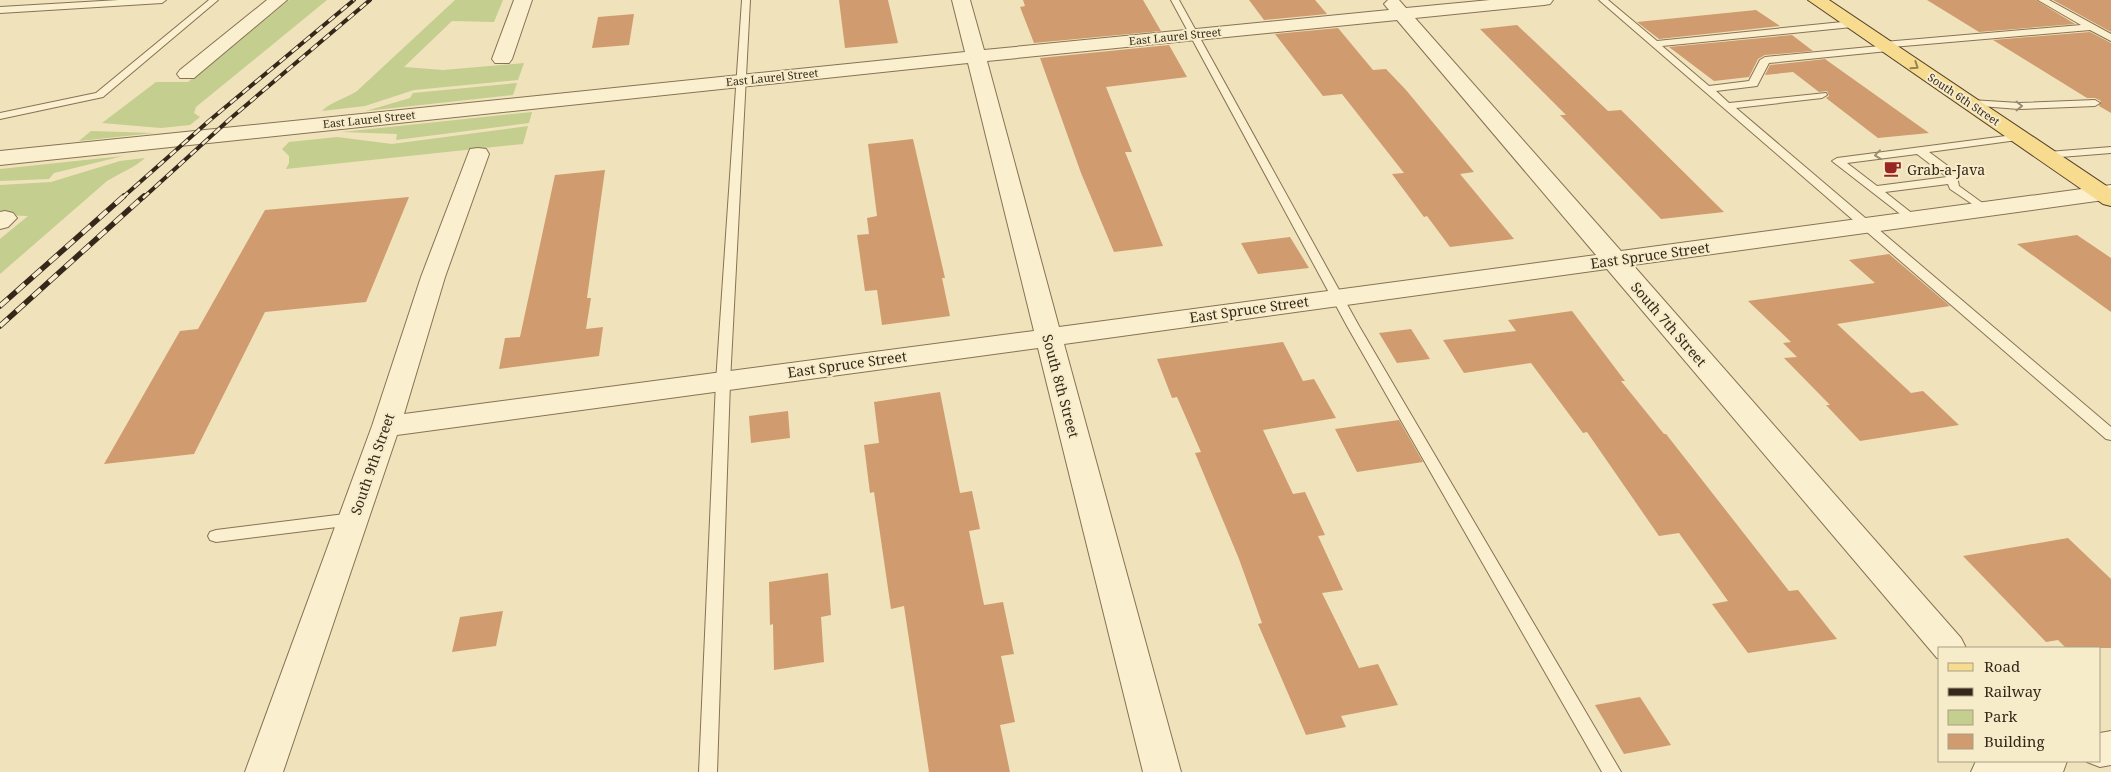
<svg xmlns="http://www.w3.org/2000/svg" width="2111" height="772" font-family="'Noto Serif',serif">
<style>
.green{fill:#c3ce8f}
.building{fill:#d09b6e}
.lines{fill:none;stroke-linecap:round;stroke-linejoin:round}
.lane-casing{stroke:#877254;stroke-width:2}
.street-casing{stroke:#877254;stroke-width:2}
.primary-casing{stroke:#543f29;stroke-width:2}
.lane{fill:#faefce;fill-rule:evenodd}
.street{fill:#faefce;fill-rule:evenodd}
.primary{fill:#f7db8f;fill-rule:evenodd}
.rail-far1-casing{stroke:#35281a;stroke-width:4}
.rail-casing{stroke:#35281a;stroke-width:5.5}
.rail-far1{stroke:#f7ecca;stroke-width:2.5;stroke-dasharray:8;stroke-linecap:butt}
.rail{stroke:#f7ecca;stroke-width:4;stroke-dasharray:11;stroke-linecap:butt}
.oneway{stroke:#968254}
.oneway2{stroke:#988c74}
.labels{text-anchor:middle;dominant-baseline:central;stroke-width:4;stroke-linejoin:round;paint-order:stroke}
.far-street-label{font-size:11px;fill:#35281a;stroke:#f7ecca}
.poi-label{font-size:14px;fill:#35281a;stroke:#f7ecca;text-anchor:start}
.street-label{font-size:14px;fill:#35281a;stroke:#f7ecca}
</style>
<rect width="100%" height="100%" fill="#f0e2bb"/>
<!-- green -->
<g class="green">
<path d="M 289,0 L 327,0 L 196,107 L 194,113 L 200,117 L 190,125 L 161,128 L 102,123 L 156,82 L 188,82 Z"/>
<path d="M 455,0 L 503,0 L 494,22 L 452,21 L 404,67 L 443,70 L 524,63 L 518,80 L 414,90 L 365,106 L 322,111 C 332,101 345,99 357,91 Z"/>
<path d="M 517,83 L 513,95 L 366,111 L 410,98 L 413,93 Z"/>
<path d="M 532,112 L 529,123 L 396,140 L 397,134 L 342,132 Z"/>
<path d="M 528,126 L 523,144 L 286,169 L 289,163 L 289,156 L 282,149 L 289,142 L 337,137 L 392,144 Z"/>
<path d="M 91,131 L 154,133 L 79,141 Z"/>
<path d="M 123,156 L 54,173 L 49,179 L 0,181 L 0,169 Z"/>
<path d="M 145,158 C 134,168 120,173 107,181 L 0,274 L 0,239 L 28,216 L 0,215 L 0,185 L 51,182 L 120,161 Z"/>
</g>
<!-- building -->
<g class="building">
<path d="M 839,0 L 888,0 L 898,43 L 845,48 Z"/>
<path d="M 1023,0 L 1143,0 L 1161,31 L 1034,43 L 1020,7 L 1025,6 Z"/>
<path d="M 1249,0 L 1315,0 L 1327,14 L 1264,20 Z"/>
<path d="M 1927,0 L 2036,0 L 2075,24 L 1979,32 Z"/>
<path d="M 2053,0 L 2111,0 L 2111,32 Z"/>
<path d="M 1756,10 L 1780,26 L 1659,39 L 1637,22 Z"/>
<path d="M 634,14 L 629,45 L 592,48 L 598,17 Z"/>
<path d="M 1517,25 L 1608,111 L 1621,110 L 1724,212 L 1661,219 L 1560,115 L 1566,115 L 1480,29 Z"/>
<path d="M 1338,28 L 1373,70 L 1386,69 L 1406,90 L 1474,172 L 1460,174 L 1514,239 L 1450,247 L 1427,216 L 1424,217 L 1392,174 L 1404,173 L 1342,94 L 1323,96 L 1275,34 Z"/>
<path d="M 2090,32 L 2111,43 L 2111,113 L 2099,106 L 2101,101 L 2095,98 L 2087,98 L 1993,40 Z"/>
<path d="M 1792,35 L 1813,51 L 1765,55 L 1758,59 L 1749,77 L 1714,81 L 1669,47 Z"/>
<path d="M 1169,45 L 1187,77 L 1106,87 L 1132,152 L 1125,152 L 1163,246 L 1114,252 L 1081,173 L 1040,58 Z"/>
<path d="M 1825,59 L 1929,133 L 1878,138 L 1826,98 L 1829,96 L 1827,91 L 1819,92 L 1793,72 L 1765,75 L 1770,65 Z"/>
<path d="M 913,139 L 945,278 L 942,278 L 950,316 L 882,325 L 877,290 L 865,291 L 857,235 L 869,234 L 867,218 L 877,216 L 868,144 Z"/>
<path d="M 605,170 L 587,298 L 591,298 L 586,329 L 603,327 L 599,356 L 499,369 L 505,338 L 520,337 L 555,175 Z"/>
<path d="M 409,197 L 366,302 L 265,312 L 194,454 L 104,464 L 180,331 L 198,329 L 265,210 Z"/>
<path d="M 2077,235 L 2111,258 L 2111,312 L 2017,244 Z"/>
<path d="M 1290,237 L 1309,268 L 1258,274 L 1241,243 Z"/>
<path d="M 1889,254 L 1950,306 L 1837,324 L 1911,393 L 1923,391 L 1959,425 L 1860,441 L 1826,405 L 1830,405 L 1784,358 L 1797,357 L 1783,343 L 1791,342 L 1748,301 L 1875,283 L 1849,260 Z"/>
<path d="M 1572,311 L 1625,381 L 1621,381 L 1664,434 L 1666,434 L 1789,591 L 1798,590 L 1837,639 L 1748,653 L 1712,604 L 1728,601 L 1679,533 L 1659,536 L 1587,432 L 1583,433 L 1531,363 L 1464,373 L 1443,340 L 1516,331 L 1508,320 Z"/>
<path d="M 1411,329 L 1430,359 L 1397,363 L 1379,333 Z"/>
<path d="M 1283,342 L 1303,381 L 1314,379 L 1336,418 L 1263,430 L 1293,494 L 1305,492 L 1325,535 L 1318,536 L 1343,590 L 1322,593 L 1359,668 L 1378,664 L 1398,705 L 1341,716 L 1346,727 L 1306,735 L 1258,624 L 1262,623 L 1239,559 L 1195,453 L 1201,452 L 1177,397 L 1172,398 L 1157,359 Z"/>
<path d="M 940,392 L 960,493 L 972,491 L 980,529 L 969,531 L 984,605 L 1003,602 L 1014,654 L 1001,656 L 1015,722 L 1000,725 L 1010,772 L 929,772 L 904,606 L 891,609 L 874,492 L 870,493 L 864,445 L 879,443 L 874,402 Z"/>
<path d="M 788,411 L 790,438 L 751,443 L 749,416 Z"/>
<path d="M 1399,420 L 1423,462 L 1357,472 L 1335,429 Z"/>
<path d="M 2068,538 L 2111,579 L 2111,648 L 2066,648 L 2058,640 L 2046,642 L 1963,556 Z"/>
<path d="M 828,573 L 831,615 L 821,617 L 824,662 L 774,670 L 773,624 L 770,625 L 769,582 Z"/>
<path d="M 503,611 L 496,646 L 452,652 L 460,617 Z"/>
<path d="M 1640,697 L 1671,745 L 1624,754 L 1595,705 Z"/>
</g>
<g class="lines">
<defs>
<g id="lane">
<path d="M 119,0 L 166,0 L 162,3 L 0,13 L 0,7 Z"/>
<path d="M 209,0 L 218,0 L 103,97 L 0,119 L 0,113 L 96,93 Z"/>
<path d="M 742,0 L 750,0 L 730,382 L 717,772 L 699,772 L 716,382 Z"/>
<path d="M 1171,0 L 1179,0 L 1359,326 L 1621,772 L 1602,772 L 1347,326 Z"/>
<path d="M 1599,0 L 1608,0 L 1657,41 L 1852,21 L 1857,24 L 1852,27 L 1662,46 L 1709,86 L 1749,81 L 1760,60 L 1765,57 L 1880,46 L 1884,42 L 2081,25 L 2038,0 L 2049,0 L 2111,34 L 2111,41 L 2090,30 L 1892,47 L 1888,51 L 1769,63 L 1757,86 L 1716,91 L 1729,103 L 1826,93 L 1827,95 L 1822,98 L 1736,108 L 2111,427 L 2111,440 L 2106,439 Z"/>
<path d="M 1971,100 L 2019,103 L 2095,100 L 2100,103 L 2095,106 L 2019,109 L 1967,105 L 1966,103 Z"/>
<path d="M 2021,134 L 2025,135 L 2025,139 L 1929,152 L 1956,172 L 1959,186 L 1988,207 L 1990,209 L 1984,212 L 1950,189 L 1948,184 L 1885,192 L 1918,218 L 1916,220 L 1908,220 L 1832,161 L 1837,158 ZM 1917,154 L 1947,177 L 1877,186 L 1847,163 Z"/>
<path d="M 2111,147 L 2111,153 L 2048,158 L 2043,155 L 2048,152 Z"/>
<path d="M 353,513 L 358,515 L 361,519 L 358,523 L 353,525 L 216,542 L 210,540 L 208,536 L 210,532 L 216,530 Z"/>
</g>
<g id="street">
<path d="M 267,0 L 287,0 L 194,78 L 180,78 L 177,74 L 180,70 Z"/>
<path d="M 514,0 L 532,0 L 512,59 L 509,63 L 495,63 L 492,59 Z"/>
<path d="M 952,0 L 970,0 L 984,50 L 1389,10 L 1384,4 L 1388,0 L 1399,0 L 1406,8 L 1490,0 L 1553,0 L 1550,4 L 1544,5 L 1415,18 L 1621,251 L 2111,185 L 2111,199 L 1633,265 L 1961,638 L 1966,648 L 1940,648 L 1940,659 L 1937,658 L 1607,269 L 1064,344 L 1181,772 L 1143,772 L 1038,348 L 397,435 L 283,772 L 245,772 L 372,426 L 421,277 L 470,149 L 478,148 L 486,149 L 489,154 L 445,277 L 404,414 L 1034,331 L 968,63 L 0,165 L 0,151 L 965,52 ZM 1397,20 L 1596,255 L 1059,327 L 987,61 Z"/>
<path d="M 5,211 L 13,213 L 17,218 L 8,227 L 0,229 L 0,212 Z"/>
<path d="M 2111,731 L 2111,765 L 2100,767 L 2087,762 L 2100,761 L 2100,733 Z"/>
<path d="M 1976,761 L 2067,761 L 2063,772 L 1971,772 Z"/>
</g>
<path id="primary" d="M 1808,0 L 1829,0 L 2111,189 L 2111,206 L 2103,204 Z"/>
</defs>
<!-- lane casing -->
<use href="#lane" class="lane-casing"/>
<!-- street casing -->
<use href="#street" class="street-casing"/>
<!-- primary casing -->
<use href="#primary" class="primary-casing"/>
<!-- lane -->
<use href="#lane" class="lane"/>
<!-- street -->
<use href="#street" class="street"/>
<!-- primary -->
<use href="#primary" class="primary"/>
<defs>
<g id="rail-far1">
<path d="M 122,198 L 210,120 L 354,0"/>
<path d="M 143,198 L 231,118 L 370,0"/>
</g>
<g id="rail">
<path d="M 0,306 L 124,196"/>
<path d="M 0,326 L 144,196"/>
</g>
</defs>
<!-- rail-far1 casing -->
<use href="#rail-far1" class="rail-far1-casing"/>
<!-- rail casing -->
<use href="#rail" class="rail-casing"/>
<!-- rail-far1 -->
<use href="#rail-far1" class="rail-far1"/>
<!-- rail -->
<use href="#rail" class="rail"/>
</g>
<!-- one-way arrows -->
<defs><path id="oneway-chevron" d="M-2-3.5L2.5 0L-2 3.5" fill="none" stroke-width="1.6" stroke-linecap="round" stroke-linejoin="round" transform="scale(1.25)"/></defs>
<use class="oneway" href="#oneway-chevron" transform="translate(1915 66) rotate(34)"/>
<g class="oneway2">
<use href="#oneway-chevron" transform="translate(2019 106)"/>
<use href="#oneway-chevron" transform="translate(1878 155) rotate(173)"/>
</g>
<!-- icons -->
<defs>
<symbol id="cafe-bare" viewBox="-9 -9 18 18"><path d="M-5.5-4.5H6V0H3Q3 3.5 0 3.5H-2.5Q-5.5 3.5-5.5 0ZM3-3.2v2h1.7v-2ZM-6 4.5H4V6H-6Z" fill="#992621" stroke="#f7ecca" stroke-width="2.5" paint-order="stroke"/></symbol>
</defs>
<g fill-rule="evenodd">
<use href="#cafe-bare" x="1880" y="156" width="25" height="25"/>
</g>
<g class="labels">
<!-- far-street labels -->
<g class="far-street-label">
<text transform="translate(1175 36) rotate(-6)">East Laurel Street</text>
<text transform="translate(772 77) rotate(-6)">East Laurel Street</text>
<text transform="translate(1964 99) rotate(34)">South 6th Street</text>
<text transform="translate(369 119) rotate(-6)">East Laurel Street</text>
</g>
<!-- poi labels -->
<g class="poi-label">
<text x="1907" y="169">Grab-a-Java</text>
</g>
<!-- street labels -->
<g class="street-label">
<text transform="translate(1650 255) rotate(-8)">East Spruce Street</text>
<text transform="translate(1249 309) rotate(-8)">East Spruce Street</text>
<text transform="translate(1669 324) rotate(49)">South 7th Street</text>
<text transform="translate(847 364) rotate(-8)">East Spruce Street</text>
<text transform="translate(1061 386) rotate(75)">South 8th Street</text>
<text transform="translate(372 464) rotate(-71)">South 9th Street</text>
</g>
</g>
<!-- legend -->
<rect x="1938" y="647" width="162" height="115" fill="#f7ecca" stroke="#a99e84"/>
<rect x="1948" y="663" width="25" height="8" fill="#f7db8f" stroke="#a99e84"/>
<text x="1984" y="672" font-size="15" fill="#35281a">Road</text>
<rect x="1948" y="688" width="25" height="8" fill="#35281a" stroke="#a99e84"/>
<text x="1984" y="697" font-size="15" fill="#35281a">Railway</text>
<rect x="1948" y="710" width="25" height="15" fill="#c3ce8f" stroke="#a99e84"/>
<text x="1984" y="722" font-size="15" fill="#35281a">Park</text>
<rect x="1948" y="734" width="25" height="15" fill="#d09b6e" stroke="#a99e84"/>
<text x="1984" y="747" font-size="15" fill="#35281a">Building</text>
</svg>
